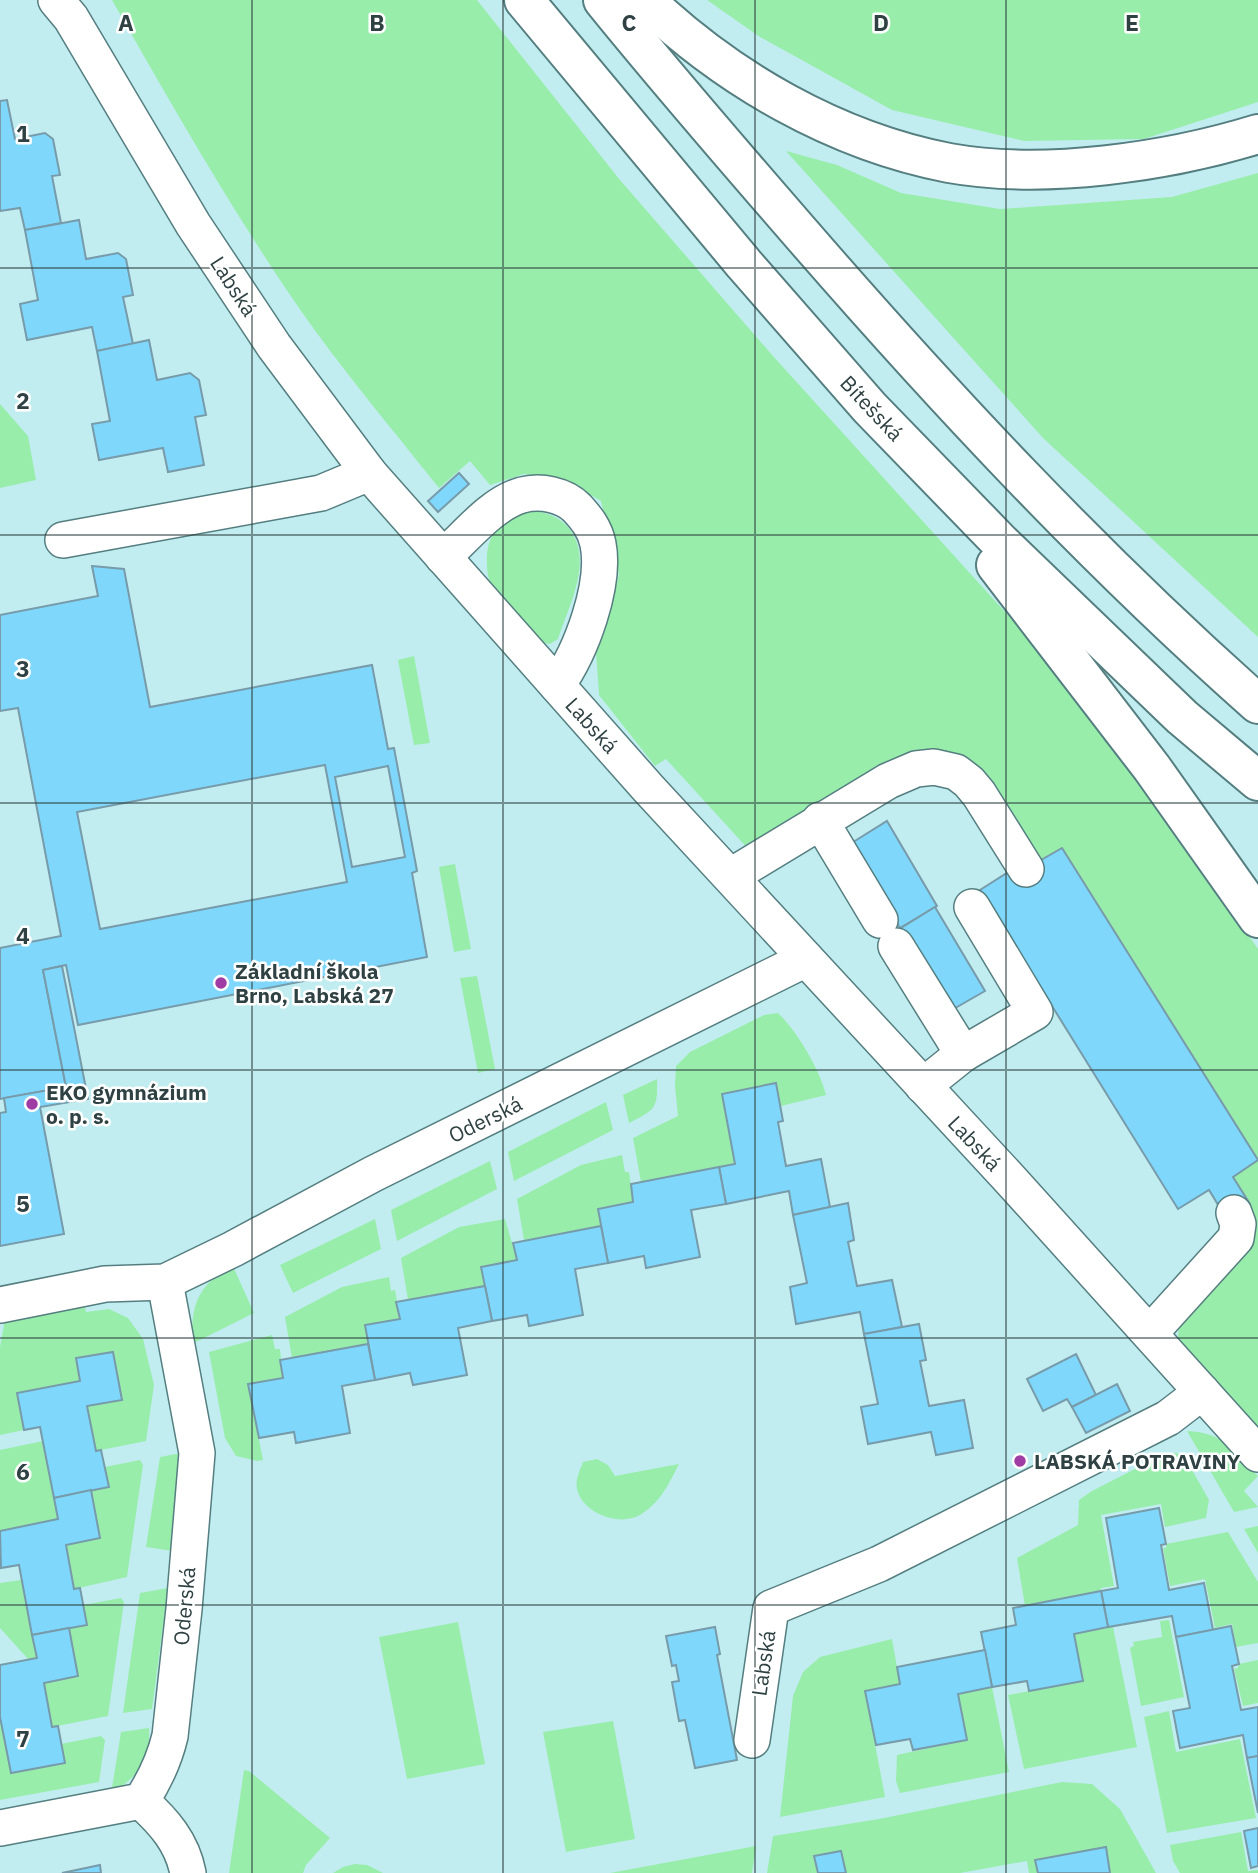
<svg xmlns="http://www.w3.org/2000/svg" width="1258" height="1873" font-family="'IBM Plex Sans',sans-serif">
<style>
.green{fill:#99edab}
.building{fill:#7fd8fb;stroke:#779baa;stroke-width:2;fill-rule:evenodd}
.lines{fill:none;stroke-linecap:round;stroke-linejoin:round}
.minor-casing{stroke:#557e80;stroke-width:38}
.highway-casing{stroke:#557e80;stroke-width:42}
.minor{stroke:#fff;stroke-width:35}
.highway{stroke:#fff;stroke-width:38}
.grid{fill:none;stroke:#2f4142;stroke-width:2;stroke-opacity:0.55}
.poi-dot{fill:#9f3da4;stroke:#fff;stroke-width:2.5}
.labels{text-anchor:middle;dominant-baseline:central;stroke-width:5;stroke-linejoin:round;paint-order:stroke}
.street-label{font-size:21px;fill:#2f4142;stroke:#fff}
.poi-label{font-size:21px;font-weight:bold;fill:#2f4142;stroke:#fff;text-anchor:start}
.grid-label{font-size:23px;text-anchor:middle;font-weight:bold;fill:#2f4142;stroke:#fff;stroke-width:5;stroke-linejoin:round;paint-order:stroke}
</style>
<rect width="100%" height="100%" fill="#c1edf0"/>
<!-- green -->
<g class="green">
<path d="M 112,0 L 477,0 L 620,180 L 773,356 L 1036,646 L 1154,798 L 1258,949 L 1258,1160 L 1062,848 L 1035,863 L 957,760 L 750,851 L 666,759 L 655,766 L 599,695 L 596,652 L 619,575 L 601,501 L 565,480 L 524,474 L 490,485 L 470,461 L 439,488 C 392,429 343,371 299,308 C 231,209 171,104 112,0 Z"/>
<path d="M 707,0 L 1258,0 L 1258,102 L 1144,139 L 1024,141 L 892,110 L 760,37 Z"/>
<path d="M 786,151 L 837,165 L 901,193 L 1000,209 L 1172,197 L 1258,173 L 1258,637 L 1043,438 Z"/>
<path d="M 0,404 L 28,436 L 36,480 L 0,488 Z"/>
<path d="M 532,511 C 545,512 557,516 566,525 C 596,557 569,605 558,639 L 550,644 L 544,643 C 528,626 503,605 492,586 C 488,579 487,571 487,564 C 485,533 502,517 532,511 Z"/>
<path d="M 414,656 L 430,743 L 414,745 L 398,660 Z"/>
<path d="M 455,864 L 471,949 L 454,952 L 439,867 Z"/>
<path d="M 477,976 L 495,1069 L 478,1073 L 460,978 Z"/>
<path d="M 778,1013 C 797,1031 820,1070 826,1095 L 781,1106 L 776,1083 L 722,1094 L 735,1164 L 641,1182 L 633,1138 L 678,1116 L 675,1086 L 676,1066 L 690,1052 L 764,1015 Z"/>
<path d="M 657,1079 C 658,1109 655,1110 629,1123 L 623,1095 Z"/>
<path d="M 606,1102 L 613,1130 L 514,1181 L 508,1152 Z"/>
<path d="M 622,1155 L 625,1172 L 629,1172 L 633,1202 L 599,1209 L 601,1226 L 524,1240 L 517,1199 L 581,1165 Z"/>
<path d="M 490,1161 L 497,1189 L 397,1241 L 391,1210 Z"/>
<path d="M 1258,1161 L 1258,1427 L 1178,1339 L 1179,1317 L 1243,1209 L 1250,1204 L 1233,1177 Z"/>
<path d="M 375,1219 L 381,1249 L 293,1293 L 280,1265 Z"/>
<path d="M 505,1219 L 517,1260 L 482,1267 L 485,1286 L 408,1300 L 401,1258 L 459,1227 Z"/>
<path d="M 232,1264 L 254,1313 L 192,1344 C 191,1304 197,1287 232,1264 Z"/>
<path d="M 389,1277 L 391,1291 L 395,1290 L 400,1319 L 365,1325 L 368,1344 L 292,1358 L 285,1317 L 342,1287 Z"/>
<path d="M 83,1297 L 86,1312 L 109,1309 L 128,1318 L 143,1339 L 154,1385 L 146,1441 L 96,1451 L 87,1406 L 122,1399 L 112,1352 L 76,1358 L 80,1381 L 17,1393 L 24,1430 L 0,1435 L 0,1347 L 6,1314 Z"/>
<path d="M 272,1335 L 275,1349 L 280,1349 L 283,1378 L 248,1384 L 263,1460 L 257,1461 L 236,1456 L 225,1438 L 209,1352 Z"/>
<path d="M 1187,1431 C 1224,1432 1233,1451 1258,1476 L 1244,1491 L 1258,1507 L 1234,1512 Z"/>
<path d="M 43,1441 L 58,1519 L 0,1531 L 0,1450 Z"/>
<path d="M 181,1453 L 173,1551 L 146,1547 L 160,1457 Z"/>
<path d="M 1166,1453 L 1177,1453 L 1187,1461 L 1209,1500 L 1206,1518 L 1165,1527 L 1161,1504 L 1101,1515 L 1114,1586 L 1101,1588 L 1101,1591 L 1025,1606 L 1017,1558 L 1078,1525 L 1079,1500 L 1092,1491 Z"/>
<path d="M 597,1459 L 608,1465 L 615,1476 L 679,1464 C 668,1485 661,1502 640,1515 C 619,1527 582,1513 577,1489 C 575,1479 580,1471 583,1462 Z"/>
<path d="M 140,1460 L 143,1465 L 127,1577 L 74,1589 L 66,1545 L 100,1538 L 91,1490 L 109,1487 L 105,1467 Z"/>
<path d="M 1258,1526 L 1258,1553 L 1244,1529 Z"/>
<path d="M 1228,1532 L 1258,1582 L 1258,1643 L 1236,1647 L 1232,1624 L 1215,1628 L 1205,1579 L 1170,1586 L 1163,1548 L 1166,1548 L 1166,1544 Z"/>
<path d="M 21,1580 L 37,1658 L 28,1659 L 0,1628 L 0,1583 Z"/>
<path d="M 168,1588 L 152,1709 L 123,1713 L 140,1593 Z"/>
<path d="M 121,1598 L 124,1602 L 108,1716 L 52,1727 L 44,1683 L 78,1676 L 69,1628 L 83,1605 Z"/>
<path d="M 1169,1620 L 1184,1697 L 1141,1706 L 1130,1648 L 1134,1646 L 1133,1642 L 1162,1637 L 1160,1621 Z"/>
<path d="M 458,1622 L 485,1764 L 407,1779 L 379,1637 Z"/>
<path d="M 1113,1627 L 1137,1747 L 1024,1769 L 1008,1695 L 1083,1681 L 1074,1634 Z"/>
<path d="M 892,1639 L 900,1684 L 865,1691 L 885,1797 L 780,1817 L 793,1696 L 803,1672 L 820,1657 Z"/>
<path d="M 1258,1660 L 1258,1703 L 1243,1706 L 1234,1669 L 1238,1668 L 1239,1664 Z"/>
<path d="M 992,1687 L 1009,1772 L 900,1793 L 896,1781 L 897,1755 L 966,1740 L 958,1694 Z"/>
<path d="M 1169,1711 L 1176,1752 L 1240,1739 L 1256,1818 L 1167,1833 L 1144,1717 Z"/>
<path d="M 0,1717 L 11,1773 L 61,1744 L 101,1736 L 105,1740 L 99,1782 L 0,1800 Z"/>
<path d="M 613,1721 L 635,1839 L 566,1852 L 543,1732 Z"/>
<path d="M 149,1728 C 151,1761 138,1776 111,1794 L 121,1732 Z"/>
<path d="M 244,1770 L 249,1771 L 330,1838 L 306,1865 L 303,1873 L 229,1873 Z"/>
<path d="M 1062,1782 L 1092,1784 L 1120,1809 L 1156,1873 L 1110,1873 L 1105,1847 L 1036,1860 L 1038,1873 L 1029,1873 L 1027,1861 L 960,1873 L 767,1873 L 773,1836 L 879,1819 Z"/>
<path d="M 1241,1832 L 1248,1871 L 1258,1870 L 1258,1873 L 1180,1873 L 1173,1861 L 1170,1845 Z"/>
<path d="M 756,1846 L 752,1873 L 610,1873 Z"/>
<path d="M 355,1864 L 367,1865 L 383,1873 L 333,1873 L 343,1867 Z"/>
</g>
<!-- building -->
<g class="building">
<path d="M 7,100 L 15,139 L 45,133 L 53,139 L 60,175 L 52,176 L 61,223 L 25,230 L 20,208 L 0,211 L 0,101 Z"/>
<path d="M 79,220 L 86,259 L 118,253 L 126,259 L 133,295 L 123,297 L 133,344 L 97,351 L 92,327 L 27,340 L 20,304 L 38,300 L 25,230 Z"/>
<path d="M 149,340 L 157,380 L 190,373 L 199,380 L 206,415 L 195,417 L 204,465 L 168,472 L 163,448 L 99,460 L 92,424 L 110,421 L 97,351 Z"/>
<path d="M 459,473 L 469,484 L 438,512 L 428,501 Z"/>
<path d="M 92,566 L 124,569 L 150,707 L 372,665 L 388,749 L 394,748 L 417,871 L 412,873 L 427,957 L 78,1025 L 66,965 L 43,970 L 66,1087 L 0,1099 L 0,948 L 61,936 L 18,708 L 0,711 L 0,615 L 98,596 ZM 325,765 L 347,882 L 100,929 L 77,812 ZM 388,766 L 405,857 L 352,867 L 335,777 Z"/>
<path d="M 887,821 L 937,906 L 900,928 L 850,844 Z"/>
<path d="M 1062,848 L 1258,1160 L 1233,1177 L 1250,1204 L 1226,1218 L 1209,1190 L 1178,1209 L 980,890 L 1010,871 L 1013,876 Z"/>
<path d="M 935,907 L 985,991 L 950,1011 L 901,928 Z"/>
<path d="M 62,966 L 88,1099 L 40,1107 L 64,1234 L 0,1246 L 0,1113 L 6,1112 L 4,1098 L 66,1087 L 43,970 Z"/>
<path d="M 776,1083 L 783,1121 L 778,1122 L 786,1166 L 821,1159 L 830,1207 L 793,1215 L 789,1191 L 726,1204 L 719,1167 L 735,1164 L 722,1094 Z"/>
<path d="M 719,1167 L 726,1204 L 691,1210 L 700,1257 L 646,1268 L 644,1256 L 608,1263 L 598,1209 L 633,1202 L 631,1184 Z"/>
<path d="M 848,1203 L 854,1240 L 848,1242 L 857,1286 L 892,1280 L 902,1327 L 864,1334 L 860,1312 L 796,1324 L 790,1287 L 807,1283 L 793,1215 Z"/>
<path d="M 601,1226 L 608,1263 L 575,1269 L 583,1315 L 529,1326 L 527,1315 L 492,1321 L 481,1267 L 517,1260 L 513,1243 Z"/>
<path d="M 485,1286 L 492,1321 L 458,1328 L 467,1375 L 413,1385 L 410,1373 L 375,1380 L 365,1325 L 400,1319 L 396,1302 Z"/>
<path d="M 919,1324 L 926,1360 L 920,1361 L 929,1406 L 964,1400 L 973,1448 L 936,1455 L 931,1432 L 868,1444 L 861,1407 L 878,1404 L 864,1334 Z"/>
<path d="M 368,1344 L 375,1380 L 342,1386 L 350,1433 L 296,1443 L 294,1432 L 259,1438 L 248,1384 L 283,1378 L 280,1360 Z"/>
<path d="M 113,1352 L 122,1400 L 87,1406 L 96,1451 L 101,1450 L 109,1487 L 54,1498 L 40,1427 L 24,1430 L 17,1393 L 80,1381 L 76,1358 Z"/>
<path d="M 1076,1354 L 1096,1395 L 1072,1407 L 1067,1399 L 1043,1411 L 1027,1379 Z"/>
<path d="M 1117,1384 L 1130,1411 L 1086,1433 L 1072,1407 Z"/>
<path d="M 91,1490 L 100,1538 L 66,1545 L 74,1589 L 80,1588 L 87,1625 L 32,1635 L 19,1565 L 1,1568 L 0,1531 L 58,1519 L 54,1498 Z"/>
<path d="M 1159,1508 L 1166,1544 L 1161,1545 L 1169,1590 L 1204,1583 L 1213,1630 L 1176,1637 L 1172,1616 L 1108,1627 L 1101,1591 L 1118,1588 L 1106,1518 Z"/>
<path d="M 1101,1591 L 1108,1627 L 1074,1634 L 1083,1681 L 1029,1691 L 1027,1681 L 992,1687 L 981,1632 L 1016,1625 L 1013,1608 Z"/>
<path d="M 1231,1626 L 1239,1664 L 1232,1666 L 1241,1710 L 1258,1707 L 1258,1756 L 1247,1758 L 1243,1735 L 1180,1748 L 1173,1711 L 1190,1708 L 1176,1637 Z"/>
<path d="M 715,1627 L 720,1654 L 717,1655 L 737,1760 L 695,1768 L 685,1720 L 679,1721 L 672,1682 L 679,1681 L 676,1665 L 672,1666 L 666,1636 Z"/>
<path d="M 69,1628 L 78,1676 L 44,1683 L 52,1727 L 58,1726 L 65,1763 L 11,1773 L 0,1717 L 0,1665 L 37,1658 L 32,1635 Z"/>
<path d="M 985,1650 L 992,1687 L 958,1694 L 967,1740 L 913,1750 L 910,1739 L 876,1745 L 865,1691 L 900,1684 L 897,1667 Z"/>
<path d="M 1258,1756 L 1258,1813 L 1247,1758 Z"/>
<path d="M 1258,1828 L 1258,1866 L 1251,1868 L 1244,1831 Z"/>
<path d="M 1106,1847 L 1110,1873 L 1038,1873 L 1035,1860 Z"/>
<path d="M 841,1851 L 846,1873 L 818,1873 L 814,1856 Z"/>
<path d="M 100,1865 L 101,1873 L 62,1873 Z"/>
</g>
<g class="lines">
<defs>
<g id="minor">
<path d="M 56,0 L 71,18 L 193,224 L 274,346 L 369,473 L 648,788 L 1007,1176 L 1258,1454"/>
<path d="M 63,540 L 321,493 L 369,473"/>
<path d="M 443,557 C 467,536 491,504 522,495 C 541,490 564,495 577,508 C 587,519 595,529 598,544 C 606,585 581,652 557,685"/>
<path d="M 820,820 L 880,920"/>
<path d="M 731,876 L 888,781 L 916,769 L 934,767 L 956,772 L 969,782 L 979,794 L 1026,869"/>
<path d="M 896,946 L 963,1054"/>
<path d="M 923,1086 L 963,1054 L 1035,1012 L 972,907"/>
<path d="M 0,1305 L 105,1284 L 165,1282 L 233,1249 L 373,1174 L 806,959"/>
<path d="M 1150,1333 L 1236,1238 L 1238,1224 L 1234,1213"/>
<path d="M 752,1740 L 771,1608 L 879,1564 L 1168,1418 L 1202,1392"/>
<path d="M 141,1801 C 164,1822 182,1842 188,1873"/>
<path d="M 0,1828 L 141,1801 C 155,1780 164,1761 170,1736 L 184,1609 L 197,1453 L 165,1282"/>
</g>
<g id="highway">
<path d="M 524,0 L 744,264 L 870,408 L 1001,543 L 1182,717 L 1258,781"/>
<path d="M 603,0 C 666,78 732,154 798,230 C 942,396 1093,558 1258,704"/>
<path d="M 645,0 C 728,79 835,141 949,163 C 1044,180 1167,162 1258,134"/>
<path d="M 996,565 L 1152,768 L 1258,918"/>
</g>
</defs>
<!-- minor casing -->
<use href="#minor" class="minor-casing"/>
<!-- highway casing -->
<use href="#highway" class="highway-casing"/>
<!-- minor -->
<use href="#minor" class="minor"/>
<!-- highway -->
<use href="#highway" class="highway"/>
</g>
<!-- grid -->
<path class="grid" d="M 252,0 L 252,1873M 503,0 L 503,1873M 755,0 L 755,1873M 1006,0 L 1006,1873M 0,268 L 1258,268M 0,535 L 1258,535M 0,803 L 1258,803M 0,1070 L 1258,1070M 0,1338 L 1258,1338M 0,1605 L 1258,1605"/>
<!-- markers -->
<g class="poi-dot">
<circle cx="221" cy="983" r="7"/>
<circle cx="32" cy="1104" r="7"/>
<circle cx="1020" cy="1461" r="7"/>
</g>
<g class="labels">
<!-- street labels -->
<g class="street-label">
<text transform="translate(234 286) rotate(57)">Labská</text>
<text transform="translate(872 408) rotate(47)">Bítešská</text>
<text transform="translate(592 725) rotate(48)">Labská</text>
<text transform="translate(485 1119) rotate(-26)">Oderská</text>
<text transform="translate(975 1143) rotate(47)">Labská</text>
<text transform="translate(184 1606) rotate(-85)">Oderská</text>
<text transform="translate(763 1663) rotate(-82)">Labská</text>
</g>
<!-- poi labels -->
<g class="poi-label">
<text x="235" y="971">Základní škola<tspan x="235" dy="24">Brno, Labská 27</tspan></text>
<text x="46" y="1092">EKO gymnázium<tspan x="46" dy="24">o. p. s.</tspan></text>
<text x="1034" y="1461">LABSKÁ POTRAVINY</text>
</g>
</g>
<g class="grid-label">
<text x="126" y="31">A</text>
<text x="377" y="31">B</text>
<text x="629" y="31">C</text>
<text x="881" y="31">D</text>
<text x="1132" y="31">E</text>
<text x="23" y="142">1</text>
<text x="23" y="409">2</text>
<text x="23" y="677">3</text>
<text x="23" y="944">4</text>
<text x="23" y="1212">5</text>
<text x="23" y="1480">6</text>
<text x="23" y="1747">7</text>
</g>
</svg>
